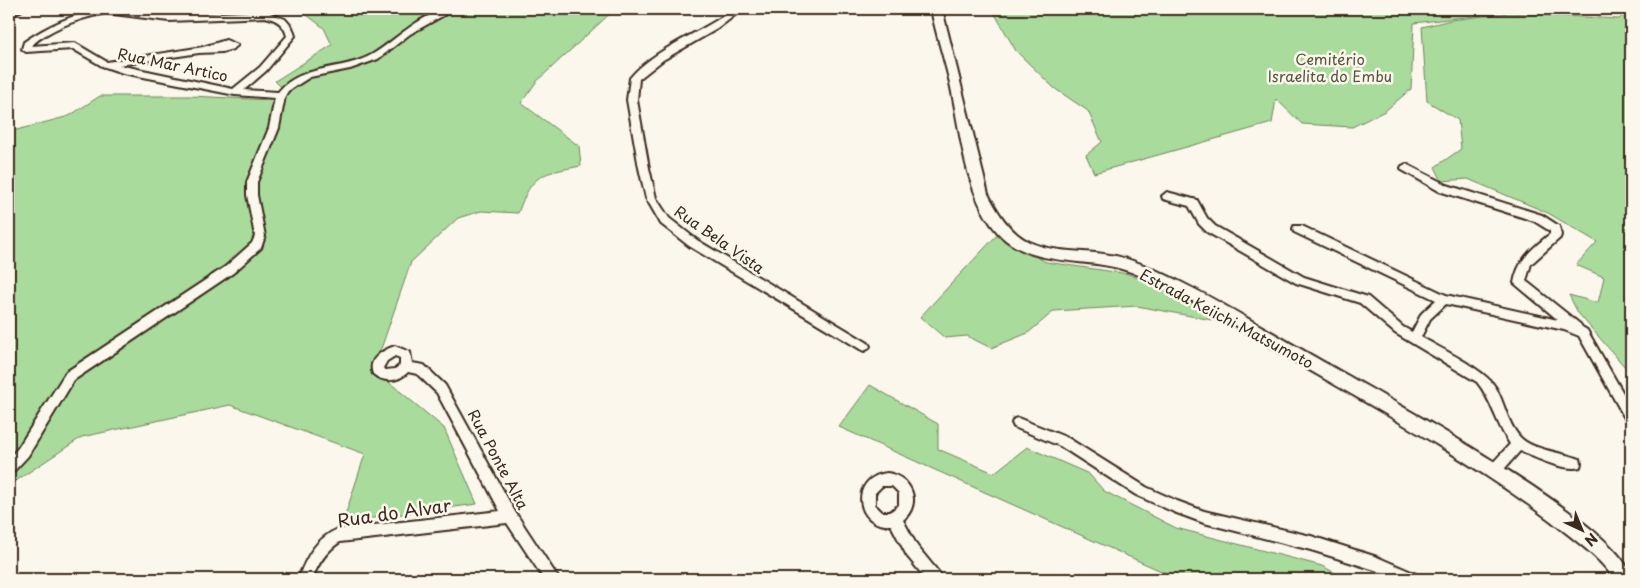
<svg xmlns="http://www.w3.org/2000/svg" width="1640" height="588" font-family="'Playpen Sans',sans-serif">
<style>
.green{fill:#a9db9c;stroke:#72825d}
.lines{fill:none;stroke-linecap:round;stroke-linejoin:round}
.minor-casing{stroke:#3b2a1e;stroke-width:4}
.major-casing{stroke:#3b2a1e;stroke-width:4}
.minor{fill:#fbf7ec;fill-rule:evenodd}
.major{fill:#fbf7ec;fill-rule:evenodd}
.labels{text-anchor:middle;dominant-baseline:central;stroke-width:5;stroke-linejoin:round;paint-order:stroke}
.park-label{font-size:15px;fill:#56563e;stroke:#fbf7ec}
.street-label{font-size:15px;fill:#3b2a1e;stroke:#fbf7ec}
.near-street-label{font-size:18px;fill:#3b2a1e;stroke:#fbf7ec}
</style>
<rect width="100%" height="100%" fill="#fbf7ec"/>
<filter id="ink" filterUnits="userSpaceOnUse"><feTurbulence type="fractalNoise" baseFrequency=".02" numOctaves="2"/><feDisplacementMap in="SourceGraphic" scale="10" xChannelSelector="R" yChannelSelector="G"/><feConvolveMatrix kernelMatrix="1 2 1 2 8 2 1 2 1" color-interpolation-filters="sRGB"/></filter>
<g filter="url(#ink)">
<!-- green -->
<g class="green">
<path d="M 299,9 L 446,9 L 404,31 L 373,55 L 347,65 L 305,73 L 281,87 L 275,81 L 332,45 L 324,28 Z"/>
<path d="M 456,9 L 615,9 L 537,81 L 521,103 L 579,146 L 581,166 C 541,174 533,172 518,213 L 481,211 L 458,218 L 411,262 L 382,346 L 372,368 L 444,428 L 477,504 L 343,522 L 365,454 L 230,405 L 82,437 L 11,484 L 9,483 L 9,473 L 28,453 L 75,378 L 232,272 L 252,257 L 262,245 L 265,235 L 257,193 L 257,181 L 279,128 L 285,94 L 294,85 L 308,78 L 347,70 L 378,58 L 410,34 Z"/>
<path d="M 992,9 L 1532,9 L 1414,23 L 1411,89 L 1385,111 L 1352,127 L 1302,124 L 1276,99 L 1272,123 L 1094,173 L 1086,155 L 1102,142 L 1088,111 L 1054,88 L 1016,51 Z"/>
<path d="M 1631,9 L 1631,374 L 1578,313 L 1569,295 L 1598,303 L 1604,277 L 1576,265 L 1597,242 L 1548,213 L 1468,179 L 1442,181 L 1435,167 L 1461,149 L 1458,120 L 1427,101 L 1422,27 L 1451,20 L 1509,13 L 1619,19 Z"/>
<path d="M 100,96 L 191,96 L 270,100 L 275,103 C 273,112 272,122 269,130 C 263,148 250,165 248,184 C 245,212 265,231 244,254 L 79,365 L 9,461 L 9,132 L 69,116 Z"/>
<path d="M 996,236 L 1046,262 L 1129,274 L 1220,316 L 1217,321 L 1137,306 L 1054,311 L 1028,333 L 991,348 L 967,336 L 945,338 L 920,317 Z"/>
<path d="M 870,385 L 938,424 L 938,449 L 994,473 L 1027,447 L 1089,474 L 1104,491 L 1176,528 L 1322,566 L 1347,579 L 1179,579 L 839,427 Z"/>
</g>
<g class="lines">
<defs>
<g id="minor">
<path d="M 14,9 L 24,9 L 9,17 L 9,12 Z"/>
<path d="M 100,9 L 116,9 L 169,15 L 265,11 L 285,19 L 292,27 L 295,36 L 266,71 L 244,90 L 278,92 C 302,63 343,72 373,54 C 395,41 427,7 455,9 L 410,34 L 378,59 L 350,69 L 310,77 L 288,91 L 285,96 L 279,128 L 257,182 L 257,195 L 265,236 L 261,248 L 233,273 L 74,380 L 28,456 L 14,471 L 9,473 L 9,458 L 18,448 L 66,372 L 225,267 L 252,243 L 255,236 L 247,195 L 247,182 L 269,128 L 275,98 L 235,95 L 123,73 L 102,66 L 73,49 L 26,52 L 22,49 L 24,42 C 47,26 72,15 100,9 ZM 106,13 L 169,21 L 265,17 C 276,19 284,24 287,36 L 260,67 L 233,89 L 119,65 L 199,53 L 222,52 L 233,49 L 238,45 L 226,40 L 203,47 L 107,62 L 75,43 L 31,46 C 50,28 81,18 106,13 Z"/>
<path d="M 734,9 L 743,9 L 717,29 L 663,60 L 639,79 L 637,100 L 649,168 L 656,198 L 669,218 L 697,240 L 868,343 L 870,346 L 868,349 L 864,351 L 860,349 L 689,246 L 661,224 L 646,198 L 639,168 L 627,100 L 630,78 C 655,48 703,32 734,9 Z"/>
<path d="M 1406,164 L 1447,185 L 1542,215 L 1559,226 L 1561,235 L 1560,238 L 1531,264 L 1526,281 L 1580,324 L 1582,327 L 1587,330 L 1631,407 L 1631,423 L 1627,422 L 1579,336 L 1564,330 L 1446,304 L 1430,319 L 1421,337 C 1441,349 1485,369 1496,388 C 1505,404 1508,426 1522,439 C 1534,450 1564,453 1580,459 L 1581,463 L 1580,467 C 1565,472 1534,457 1520,451 L 1499,475 L 1494,477 L 1489,475 L 1488,471 L 1489,467 L 1510,444 C 1496,424 1492,400 1477,382 L 1395,333 L 1360,303 L 1296,283 L 1207,232 L 1199,224 L 1189,206 L 1163,199 L 1162,196 L 1167,192 L 1197,200 L 1207,218 L 1215,226 L 1304,277 L 1368,297 L 1403,327 L 1412,332 L 1422,313 L 1436,300 L 1294,232 L 1293,229 L 1294,226 L 1302,226 L 1446,295 L 1558,320 L 1514,283 C 1518,259 1533,248 1550,234 L 1550,231 L 1534,221 L 1439,191 L 1402,170 L 1401,168 L 1402,166 Z"/>
<path d="M 395,346 L 410,352 L 412,363 L 424,365 L 445,385 L 515,512 L 559,579 L 544,579 L 507,523 L 340,542 C 326,551 318,564 312,579 L 298,579 C 306,558 316,538 338,529 L 500,511 L 437,393 L 417,374 L 408,372 C 398,382 384,383 373,374 C 367,359 383,350 395,346 ZM 395,356 L 400,358 L 400,365 L 395,369 L 385,370 L 383,368 L 387,361 Z"/>
<path d="M 1018,418 L 1068,438 L 1146,487 L 1177,501 L 1204,511 L 1311,536 L 1377,557 L 1416,574 L 1418,579 L 1396,579 L 1375,570 L 1311,550 L 1204,523 L 1174,512 L 1136,495 L 1060,446 L 1014,427 L 1012,423 L 1014,419 Z"/>
<path d="M 887,473 C 911,476 923,503 903,520 L 917,546 L 940,574 L 942,579 L 926,579 L 907,556 L 891,525 C 855,528 849,477 887,473 ZM 882,486 L 892,486 L 899,493 L 899,505 L 890,512 L 882,512 L 875,505 L 875,493 Z"/>
</g>
<path id="major" d="M 931,9 L 942,9 L 988,194 C 996,209 1004,223 1017,234 C 1042,255 1080,249 1110,255 C 1129,258 1147,266 1164,274 C 1218,299 1268,331 1320,360 C 1369,388 1631,529 1631,579 L 1614,579 C 1598,555 1573,539 1551,521 C 1475,464 1393,418 1311,371 C 1252,337 1195,297 1131,272 C 1084,254 1024,272 991,224 C 964,186 960,128 950,83 C 944,58 936,34 931,9 Z"/>
</defs>
<!-- minor casing -->
<use href="#minor" class="minor-casing"/>
<!-- major casing -->
<use href="#major" class="major-casing"/>
<!-- minor -->
<use href="#minor" class="minor"/>
<!-- major -->
<use href="#major" class="major"/>
</g>
</g>
<g class="labels">
<!-- park labels -->
<g class="park-label">
<text x="1330" y="58">Cemitério<tspan x="1330" dy="17">Israelita do Embu</tspan></text>
</g>
<!-- street labels -->
<g class="street-label">
<text transform="translate(173 64) rotate(12)">Rua Mar Artico</text>
<text transform="translate(720 239) rotate(35)">Rua Bela Vista</text>
<text transform="translate(1227 318) rotate(28)">Estrada Keiichi Matsumoto</text>
<text transform="translate(499 459) rotate(62)">Rua Ponte Alta</text>
</g>
<!-- near-street labels -->
<g class="near-street-label">
<text transform="translate(394 512) rotate(-8)">Rua do Alvar</text>
</g>
</g>
<!-- margin -->
<rect width="1640" height="588" fill="none" stroke="#fbf7ec" stroke-width="30"/>
<rect x="15" y="15" width="1610" height="558" fill="none" stroke="#3b2a1e" stroke-width="2" filter="url(#ink)"/>
<!-- north arrow -->
<g transform="translate(1582 530) rotate(136)" stroke="#fbf7ec" stroke-width="4" paint-order="stroke">
<path d="M0-4L9 19L0 12L-9 19Z" fill="#3b2a1e"/>
<text y="-8" font-size="14" font-weight="bold" text-anchor="middle" fill="#3b2a1e">N</text>
</g>
</svg>
